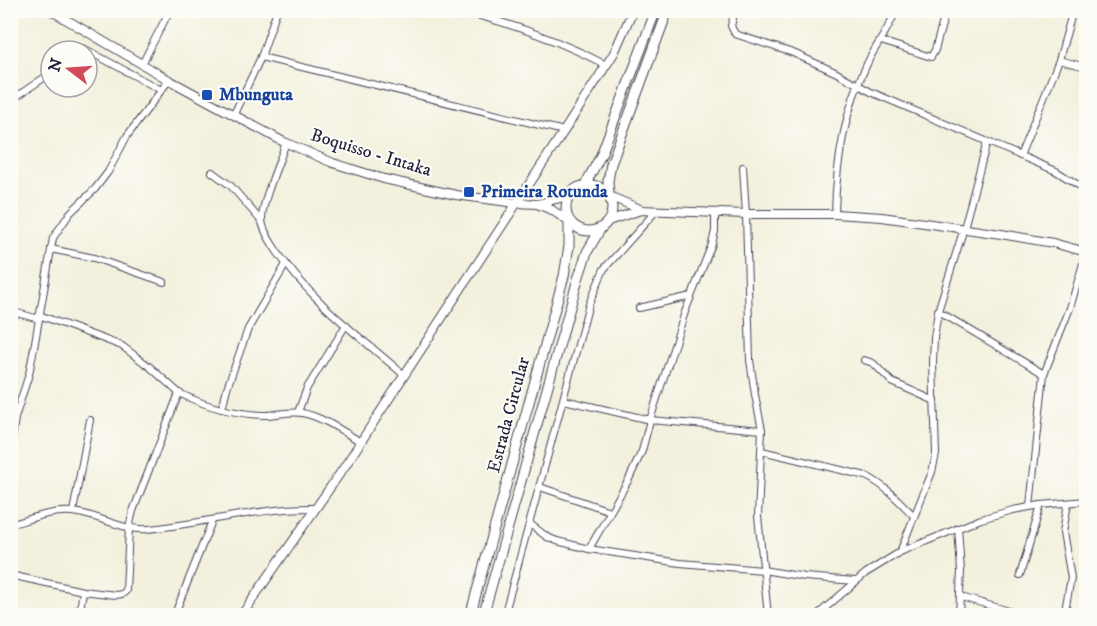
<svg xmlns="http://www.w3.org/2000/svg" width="1097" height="626" font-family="'IM FELL DW Pica',serif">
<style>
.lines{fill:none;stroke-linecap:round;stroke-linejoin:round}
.street-casing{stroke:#414153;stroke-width:8}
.secondary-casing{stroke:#414153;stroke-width:10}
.primary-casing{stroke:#414153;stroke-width:11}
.street{stroke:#fff;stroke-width:6}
.secondary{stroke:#fff;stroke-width:8}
.primary{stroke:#fff;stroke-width:9}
.transit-dot{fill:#1a4fb4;stroke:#fdfcf7;stroke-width:2}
.labels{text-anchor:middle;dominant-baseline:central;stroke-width:4.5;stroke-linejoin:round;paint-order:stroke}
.transit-label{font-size:18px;font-weight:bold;fill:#164399;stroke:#fdfcf7;text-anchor:start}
.street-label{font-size:18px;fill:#22223b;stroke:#fdfcf7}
</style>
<rect width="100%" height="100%" fill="#fdfcf7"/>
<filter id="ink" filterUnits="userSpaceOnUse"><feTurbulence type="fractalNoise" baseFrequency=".0167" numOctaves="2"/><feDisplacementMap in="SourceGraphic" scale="12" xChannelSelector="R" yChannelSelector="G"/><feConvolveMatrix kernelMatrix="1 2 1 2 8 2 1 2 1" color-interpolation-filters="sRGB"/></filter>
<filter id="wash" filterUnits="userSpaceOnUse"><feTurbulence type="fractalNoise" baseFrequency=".008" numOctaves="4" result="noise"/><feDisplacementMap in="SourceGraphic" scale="24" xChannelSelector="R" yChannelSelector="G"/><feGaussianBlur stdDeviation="1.35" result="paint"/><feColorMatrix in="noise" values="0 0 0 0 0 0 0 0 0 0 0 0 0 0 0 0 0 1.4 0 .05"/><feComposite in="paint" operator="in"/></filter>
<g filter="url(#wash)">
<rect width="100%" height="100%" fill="#f3f0dd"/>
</g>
<g filter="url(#ink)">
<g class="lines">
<defs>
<g id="street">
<path d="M 458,10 C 510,23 559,40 606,65"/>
<path d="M 735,10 L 731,26 L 735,34 L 793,53 L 835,72 L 871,92 L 1056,171 L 1086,190"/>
<path d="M 881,41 L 931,57 L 935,50 L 946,10"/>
<path d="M 76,51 L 79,48 L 85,49 L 161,90"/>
<path d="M 261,57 L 564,131"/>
<path d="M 1059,60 L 1086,67"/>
<path d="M 142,64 L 170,10"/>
<path d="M 10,101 L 51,73"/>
<path d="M 234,114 L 261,57 L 277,10"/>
<path d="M 286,142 C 280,161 261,203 262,221 C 263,231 271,242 276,250 C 310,300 359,336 404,375"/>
<path d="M 1020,156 L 1059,60 L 1073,10"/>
<path d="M 743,167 L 746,214 L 750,360 L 755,395 L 762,430 L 758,516 L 768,616"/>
<path d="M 212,172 L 231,186 L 262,222"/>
<path d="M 835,214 C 836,164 845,109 867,64 C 875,46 889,30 896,10"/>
<path d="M 51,249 L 94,258 L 164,282"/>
<path d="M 639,308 L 691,296"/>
<path d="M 10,311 L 39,319"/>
<path d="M 938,311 L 1044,374"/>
<path d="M 864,360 L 873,363 L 892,382 L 935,401"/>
<path d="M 179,393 C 205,406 234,414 264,415 C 276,415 290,411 302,413 C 323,417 342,431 361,442"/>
<path d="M 564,400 L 650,420 L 762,430"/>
<path d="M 222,409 L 227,388 L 248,329 L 286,264"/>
<path d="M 298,412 L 307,388 L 346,325"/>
<path d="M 762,451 L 866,476 C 886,486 899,501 914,516"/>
<path d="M 10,453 L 15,418 L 29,374 L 34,348 L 53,238 L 70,213 L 95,189 L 108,172 L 127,136 L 169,80"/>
<path d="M 540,487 L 610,511"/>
<path d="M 1030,506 L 1044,374 L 1070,308 L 1086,253"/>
<path d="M 73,512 L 90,420"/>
<path d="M 530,524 L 547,537 L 557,541 L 589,549 L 680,563 L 763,570 L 805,577 L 855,581"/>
<path d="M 10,525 C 30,519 52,510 73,512 C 99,515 122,531 148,529 C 204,524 260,507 316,508"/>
<path d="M 958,528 L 961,571 L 959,616"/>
<path d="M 589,549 L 629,479 L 642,451 L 650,420 L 685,312 L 712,244 L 715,231 L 715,213"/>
<path d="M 900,552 L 932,472 L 936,454 L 933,363 L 934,338 L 938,311 L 964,228 L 987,142"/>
<path d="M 10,575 L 83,591 L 116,595 L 122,594 L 126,591 L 129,528 L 133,511 L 179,393 L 150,367 L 122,346 L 39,315"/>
<path d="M 1020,575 L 1041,505"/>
<path d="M 961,597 L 1016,613 L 1017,616"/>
<path d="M 79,616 L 83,591"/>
<path d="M 174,616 L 212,521"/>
<path d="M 504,616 L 589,304 L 604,269 L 656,211"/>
<path d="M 816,616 L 866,573 L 900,552 L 981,519 L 1013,510 L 1041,505 L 1086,501"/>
<path d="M 1064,616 L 1071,578 L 1063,532 L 1068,503"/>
</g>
<g id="secondary">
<path d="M 50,10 L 169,80 L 282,141 L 333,163 L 384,179 L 456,195 L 516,203 L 537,204 L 560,198 L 578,187"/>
<path d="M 609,196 L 640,209"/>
<path d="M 537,204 L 552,210 L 569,222"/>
<path d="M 608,221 L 641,210 L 746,214 L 835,214 L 882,217 L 1001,234 L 1053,243 L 1086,252"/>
<path d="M 241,616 L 343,469 L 564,131 L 614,53 L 633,10"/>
</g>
<g id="primary">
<circle cx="589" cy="208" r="23"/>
<path d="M 585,185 L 601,155 L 656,10"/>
<path d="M 609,196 L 608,181 L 611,164 L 668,10"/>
<path d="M 470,616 L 564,276 L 569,246 L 569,222"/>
<path d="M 483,616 L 578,279 L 587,252 L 601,228"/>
</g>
</defs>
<!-- street casing -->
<use href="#street" class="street-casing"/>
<!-- secondary casing -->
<use href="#secondary" class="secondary-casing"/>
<!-- primary casing -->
<use href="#primary" class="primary-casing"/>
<!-- street -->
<use href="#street" class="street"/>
<!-- secondary -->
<use href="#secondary" class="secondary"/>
<!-- primary -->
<use href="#primary" class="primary"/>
</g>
</g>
<!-- markers -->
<g class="transit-dot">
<rect x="201" y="89" width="12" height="12" rx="3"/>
<rect x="463" y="186" width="12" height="12" rx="3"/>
</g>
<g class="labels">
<!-- transit labels -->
<g class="transit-label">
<text x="219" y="95">Mbunguta</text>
<text x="481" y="192">Primeira Rotunda</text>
</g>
<!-- street labels -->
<g class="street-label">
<text transform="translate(371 153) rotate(17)">Boquisso - Intaka</text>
<text transform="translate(509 415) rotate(-75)">Estrada Circular</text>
</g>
</g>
<!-- margin -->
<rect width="1097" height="626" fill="none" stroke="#fdfcf7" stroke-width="36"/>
<!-- north arrow -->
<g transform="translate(69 69) rotate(287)"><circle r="28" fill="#fdfcf7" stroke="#a5a5ac" stroke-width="1.5"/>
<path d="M0-4.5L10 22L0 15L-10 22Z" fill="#d1495b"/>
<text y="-9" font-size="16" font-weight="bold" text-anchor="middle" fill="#22223b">N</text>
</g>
</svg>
